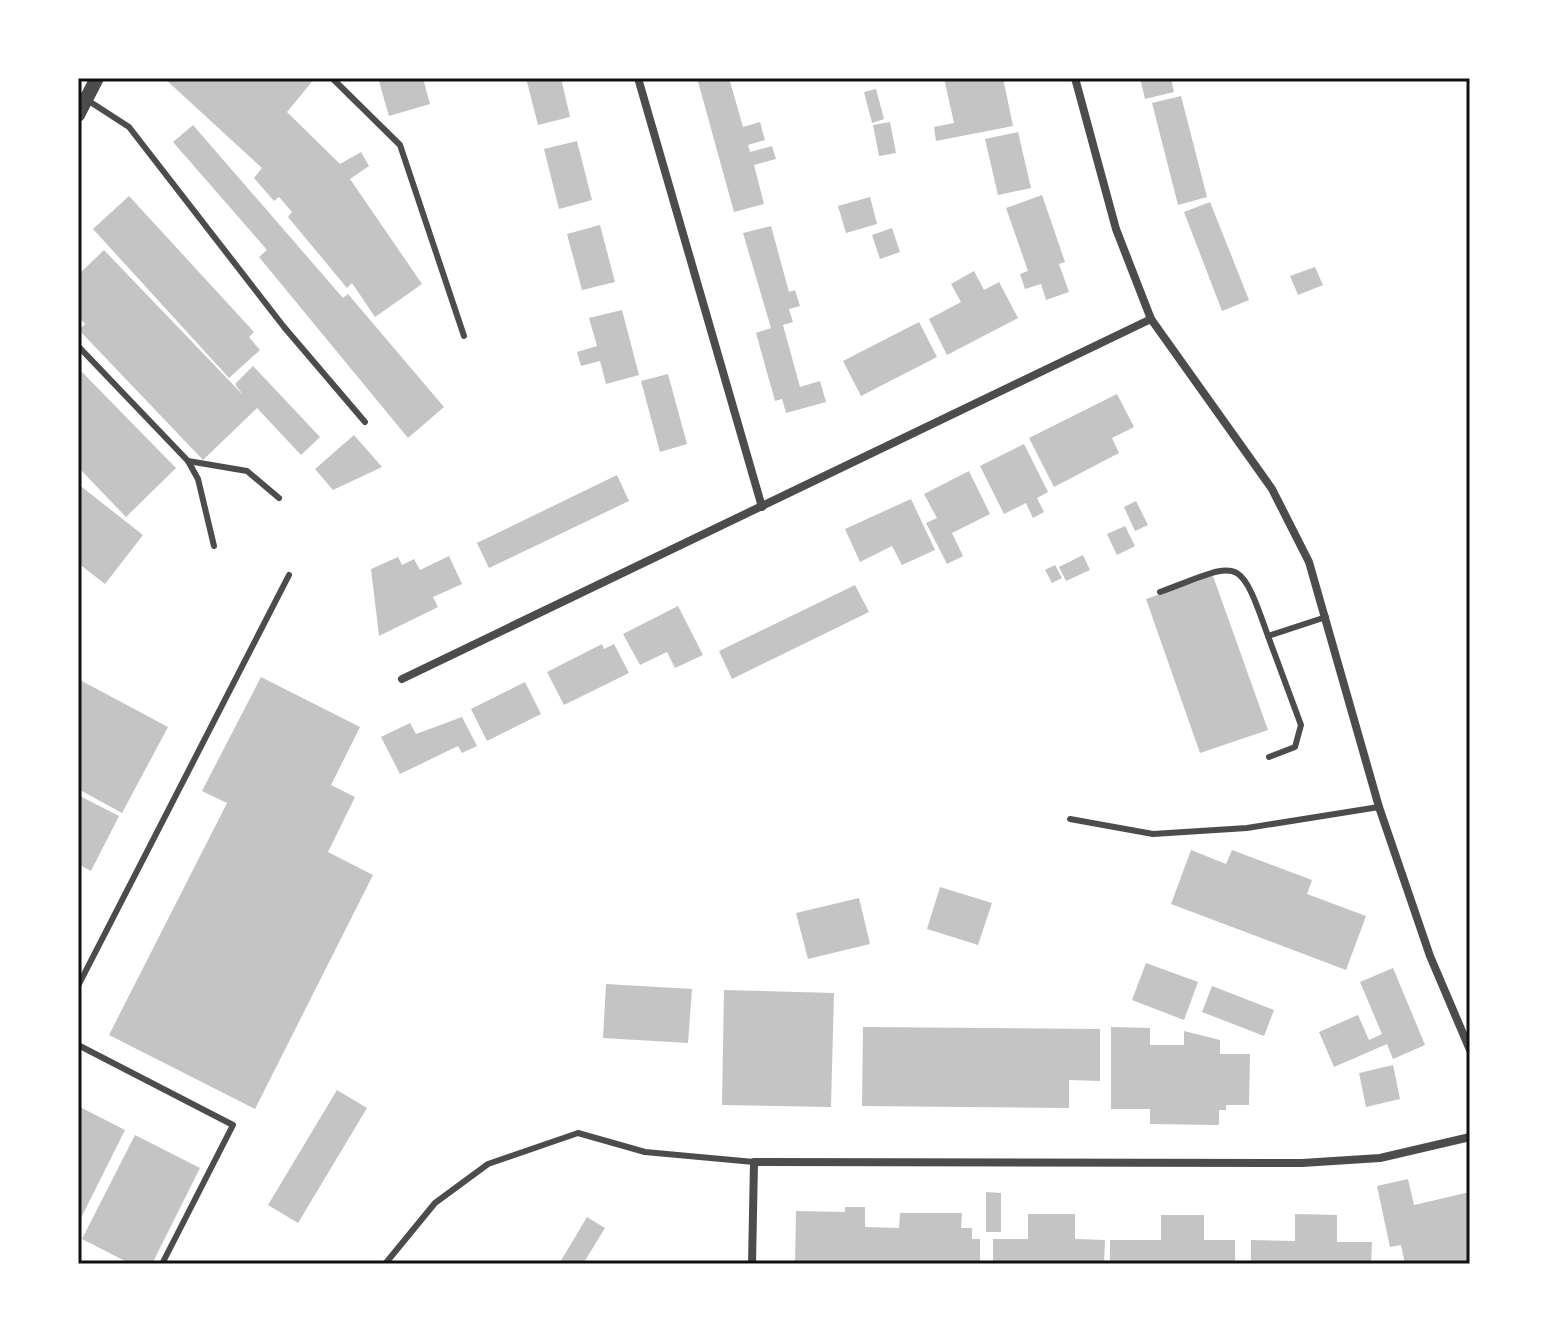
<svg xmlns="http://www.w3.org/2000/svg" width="1548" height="1342" font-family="'Asap Condensed',sans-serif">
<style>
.building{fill:#c4c4c4}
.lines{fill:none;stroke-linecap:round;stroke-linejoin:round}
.service{stroke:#4c4c4c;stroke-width:6}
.minor{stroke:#4c4c4c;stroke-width:8}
.tertiary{stroke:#4c4c4c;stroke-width:14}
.neatline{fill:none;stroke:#111;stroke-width:3}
</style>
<rect width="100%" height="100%" fill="#fff"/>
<!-- building -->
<g class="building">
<path d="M 164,78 L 315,78 L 287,112 L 340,164 L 361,152 L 369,166 L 350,179 L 422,284 L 375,317 L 352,283 L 347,288 L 288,217 L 292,212 L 279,197 L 274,201 L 254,178 L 262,168 Z"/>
<path d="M 378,78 L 423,78 L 430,104 L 389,116 Z"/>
<path d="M 526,78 L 561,78 L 570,117 L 538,125 Z"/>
<path d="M 697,78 L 729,78 L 743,127 L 760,122 L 765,140 L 748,145 L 750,152 L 772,146 L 776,159 L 754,165 L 764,204 L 734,212 Z"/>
<path d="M 944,78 L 1003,78 L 1013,126 L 936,141 L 934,127 L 954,123 Z"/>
<path d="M 1140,78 L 1171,78 L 1174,92 L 1145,99 Z"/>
<path d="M 876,89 L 884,119 L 872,123 L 864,92 Z"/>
<path d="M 1181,96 L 1207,197 L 1178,205 L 1152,103 Z"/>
<path d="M 890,122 L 896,153 L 879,156 L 873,125 Z"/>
<path d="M 193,125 L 343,298 L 348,294 L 444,407 L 408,438 L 259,257 L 267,250 L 173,142 Z"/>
<path d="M 1018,132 L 1031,188 L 998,195 L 985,139 Z"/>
<path d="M 577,141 L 592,200 L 559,209 L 544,149 Z"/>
<path d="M 1042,195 L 1065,262 L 1059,264 L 1069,292 L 1046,300 L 1041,284 L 1025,289 L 1020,274 L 1028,271 L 1006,208 Z"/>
<path d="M 129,196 L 254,332 L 249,337 L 260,350 L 229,378 L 93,229 Z"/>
<path d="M 870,197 L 877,224 L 846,233 L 838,206 Z"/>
<path d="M 1210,202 L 1249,300 L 1222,311 L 1184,212 Z"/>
<path d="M 600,225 L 615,282 L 582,290 L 567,234 Z"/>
<path d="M 771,226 L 789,292 L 795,290 L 800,306 L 789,309 L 793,322 L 783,325 L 800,387 L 820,381 L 826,402 L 786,413 L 782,399 L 775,401 L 756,333 L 771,328 L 743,233 Z"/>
<path d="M 892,228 L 900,252 L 880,259 L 872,235 Z"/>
<path d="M 104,250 L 243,395 L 235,384 L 253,366 L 320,437 L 301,455 L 257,408 L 203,460 L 79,330 L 85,324 L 78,316 L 78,275 Z"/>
<path d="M 1315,267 L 1323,285 L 1298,295 L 1290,276 Z"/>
<path d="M 974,271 L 984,290 L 999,282 L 1018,318 L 947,355 L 929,319 L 961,302 L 951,284 Z"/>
<path d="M 622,310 L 639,375 L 606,384 L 600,361 L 581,366 L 577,352 L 597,346 L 589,318 Z"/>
<path d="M 919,322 L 937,357 L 861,396 L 843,361 Z"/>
<path d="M 78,368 L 176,468 L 126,517 L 78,467 Z"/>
<path d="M 668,374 L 687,444 L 660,452 L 641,381 Z"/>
<path d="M 1117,394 L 1134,427 L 1112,438 L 1119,453 L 1054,487 L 1029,438 Z"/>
<path d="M 354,435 L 382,467 L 333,490 L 315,469 Z"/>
<path d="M 1024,444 L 1048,492 L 1037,498 L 1044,512 L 1033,518 L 1026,503 L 1004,514 L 980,466 Z"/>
<path d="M 969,471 L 990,514 L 952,533 L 963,556 L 947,564 L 926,523 L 937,518 L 924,494 Z"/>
<path d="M 617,475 L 629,501 L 489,568 L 477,543 Z"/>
<path d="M 78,484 L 143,535 L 105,584 L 78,563 Z"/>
<path d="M 911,499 L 935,550 L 902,565 L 892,546 L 860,562 L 845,529 Z"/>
<path d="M 1136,501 L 1148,525 L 1135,531 L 1124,507 Z"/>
<path d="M 1125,526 L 1135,546 L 1117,555 L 1107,534 Z"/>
<path d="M 1083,555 L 1090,570 L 1066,581 L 1059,567 Z"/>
<path d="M 449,556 L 462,584 L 433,597 L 438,607 L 379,636 L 371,569 L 398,557 L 402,565 L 414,559 L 420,570 Z"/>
<path d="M 1055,565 L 1062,578 L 1052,583 L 1045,570 Z"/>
<path d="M 1213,576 L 1268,730 L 1200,753 L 1146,599 Z"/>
<path d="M 855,585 L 869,612 L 732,679 L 719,651 Z"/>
<path d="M 678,606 L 703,655 L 675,668 L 667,652 L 640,665 L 623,634 Z"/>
<path d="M 602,644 L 604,649 L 614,644 L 629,673 L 564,705 L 547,672 Z"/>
<path d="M 261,677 L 360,727 L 331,785 L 355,797 L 328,852 L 373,875 L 255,1109 L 109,1035 L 227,803 L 202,791 Z"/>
<path d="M 78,679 L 168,727 L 122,813 L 78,789 Z"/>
<path d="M 525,682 L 541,714 L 487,741 L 471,709 Z"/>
<path d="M 462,717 L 477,746 L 462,753 L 458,746 L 400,774 L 381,737 L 410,723 L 416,734 Z"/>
<path d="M 78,795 L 119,816 L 91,871 L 78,864 Z"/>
<path d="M 1191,850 L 1226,864 L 1232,850 L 1312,880 L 1307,894 L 1366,916 L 1346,970 L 1171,904 Z"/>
<path d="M 940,887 L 992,903 L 978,945 L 927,929 Z"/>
<path d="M 859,898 L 870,944 L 808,959 L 796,913 Z"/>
<path d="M 1146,963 L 1198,982 L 1184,1020 L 1132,1000 Z"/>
<path d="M 1393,968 L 1425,1045 L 1393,1059 L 1387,1044 L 1334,1067 L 1319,1032 L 1358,1015 L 1369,1040 L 1382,1034 L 1360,982 Z"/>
<path d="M 606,984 L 692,989 L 688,1043 L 603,1038 Z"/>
<path d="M 1212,986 L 1274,1010 L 1264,1036 L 1202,1012 Z"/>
<path d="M 724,990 L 834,993 L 831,1107 L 722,1105 Z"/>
<path d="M 863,1027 L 1100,1029 L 1100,1081 L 1069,1080 L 1069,1108 L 862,1106 Z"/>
<path d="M 1111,1027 L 1150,1028 L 1150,1045 L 1184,1045 L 1184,1031 L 1220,1040 L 1220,1054 L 1250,1054 L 1249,1105 L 1226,1105 L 1226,1110 L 1219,1110 L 1219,1125 L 1150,1124 L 1150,1109 L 1111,1109 Z"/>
<path d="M 1393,1065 L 1400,1099 L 1366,1107 L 1359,1073 Z"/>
<path d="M 337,1090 L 367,1108 L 298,1223 L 268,1205 Z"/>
<path d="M 78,1106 L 125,1130 L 78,1224 Z"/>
<path d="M 135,1135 L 200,1168 L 152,1264 L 131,1264 L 82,1239 Z"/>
<path d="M 1408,1179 L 1414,1205 L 1470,1192 L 1470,1264 L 1405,1264 L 1401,1245 L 1390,1247 L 1377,1186 Z"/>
<path d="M 986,1192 L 1001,1193 L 1001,1232 L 986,1232 Z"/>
<path d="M 845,1207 L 865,1207 L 865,1227 L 899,1228 L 900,1213 L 962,1213 L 961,1228 L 972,1228 L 972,1239 L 980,1239 L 980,1264 L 795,1264 L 796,1211 L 845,1212 Z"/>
<path d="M 1028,1214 L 1075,1214 L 1075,1239 L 1105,1240 L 1104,1264 L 993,1264 L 993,1239 L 1028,1239 Z"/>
<path d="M 1295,1214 L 1337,1215 L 1337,1242 L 1372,1242 L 1371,1264 L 1251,1264 L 1251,1240 L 1295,1241 Z"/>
<path d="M 1161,1215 L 1204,1215 L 1204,1240 L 1235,1240 L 1235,1264 L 1110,1264 L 1110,1240 L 1161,1240 Z"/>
<path d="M 587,1217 L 605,1228 L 583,1264 L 559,1264 Z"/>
</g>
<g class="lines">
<!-- service -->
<g class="service">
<path d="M 332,78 L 400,145 L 464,336"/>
<path d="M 78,94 L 129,127 L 284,327 L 365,422"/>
<path d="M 78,346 L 188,461 L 198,479 L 214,546"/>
<path d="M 188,461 L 247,471 L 279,498"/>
<path d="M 1160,592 C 1240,563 1238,551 1268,636"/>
<path d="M 1269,757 L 1295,747 L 1301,725 L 1268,636 L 1326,617"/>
<path d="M 1070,819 L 1153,834 L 1247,828 L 1379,807"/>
<path d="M 78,986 L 289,575"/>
<path d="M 78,1045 L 233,1125 L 162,1264"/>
<path d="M 385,1264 L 435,1203 L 488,1164 L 578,1133 L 645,1152 L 754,1162"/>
</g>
<!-- minor -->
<g class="minor">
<path d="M 638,78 L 762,507"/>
<path d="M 1075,78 L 1116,229 L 1151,319 L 1272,489 L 1309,562 L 1379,807 L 1430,956 L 1470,1050"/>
<path d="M 402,679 L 1151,319"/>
<path d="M 752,1264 L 754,1162 L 1302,1163 L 1380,1158 L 1470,1137"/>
</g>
<!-- tertiary -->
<path class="tertiary" d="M 78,115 L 97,78"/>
</g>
<!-- border -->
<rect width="1548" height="1342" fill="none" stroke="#ffffff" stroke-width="160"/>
<rect x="80" y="80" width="1388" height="1182" class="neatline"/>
</svg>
